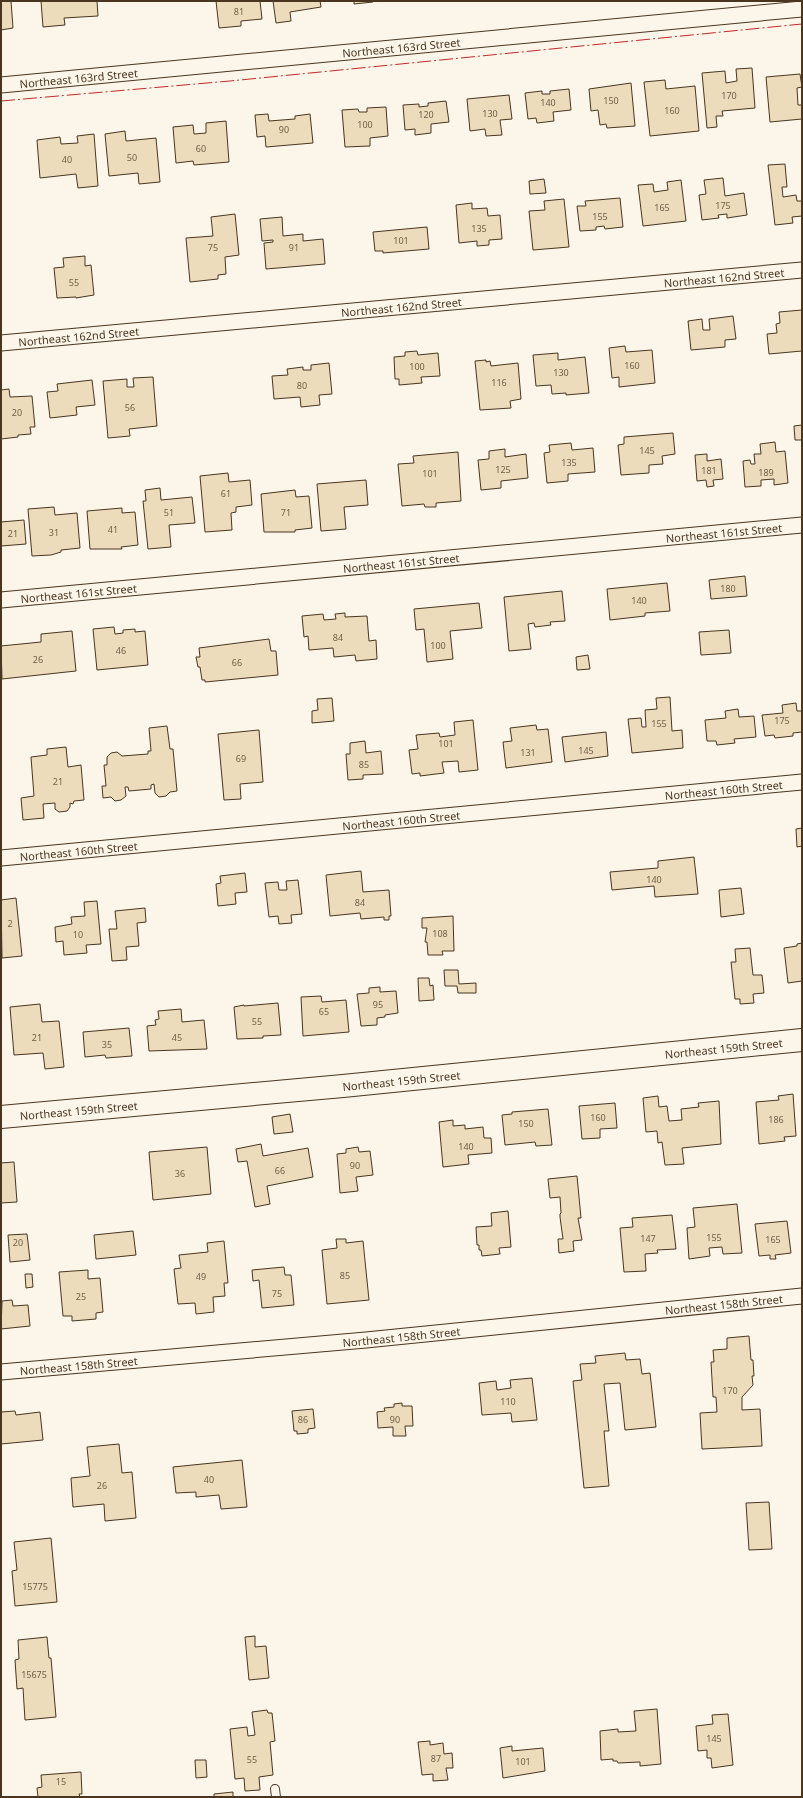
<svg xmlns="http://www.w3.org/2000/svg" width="803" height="1798" font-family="'Noto Sans',sans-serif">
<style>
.building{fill:#ecdcbc;stroke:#4a3520}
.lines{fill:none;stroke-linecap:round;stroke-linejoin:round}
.lane-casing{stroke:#4a3520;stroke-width:10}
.street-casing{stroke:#4a3520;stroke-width:17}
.secondary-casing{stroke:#4a3520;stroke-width:24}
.lane{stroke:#fbf6e9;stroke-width:8}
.street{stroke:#fbf6e9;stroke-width:15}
.secondary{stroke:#fbf6e9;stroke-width:22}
.power{stroke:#c62828;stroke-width:1;stroke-dasharray:14 3 2 3;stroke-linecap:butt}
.labels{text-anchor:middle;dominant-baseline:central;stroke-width:3;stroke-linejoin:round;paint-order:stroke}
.number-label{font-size:9px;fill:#725f47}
.street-label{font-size:11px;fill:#4a3520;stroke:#fbf6e9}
</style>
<rect width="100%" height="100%" fill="#fbf6e9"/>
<!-- building -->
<g class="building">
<path d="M 1,1 L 11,1 L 13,28 L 1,30 Z"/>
<path d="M 41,1 L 97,1 L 98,16 L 64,18 L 65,25 L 43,27 Z"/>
<path d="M 216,1 L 260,1 L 262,19 L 241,21 L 241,26 L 219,28 Z"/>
<path d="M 273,1 L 320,1 L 321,7 L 290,12 L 291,21 L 276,23 Z"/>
<path d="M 354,1 L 373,1 L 373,2 L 354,4 Z"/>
<path d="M 752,68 L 755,108 L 722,111 L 723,116 L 716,116 L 717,127 L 707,128 L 702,73 L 725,71 L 726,83 L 737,81 L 736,69 Z"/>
<path d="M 800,74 L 802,87 L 797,88 L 798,105 L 802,105 L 802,119 L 770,122 L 766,77 Z"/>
<path d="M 665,80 L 666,89 L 695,86 L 699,131 L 650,136 L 644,82 Z"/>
<path d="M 631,83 L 635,126 L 607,128 L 606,124 L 600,125 L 598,110 L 591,111 L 589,89 Z"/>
<path d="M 569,89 L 571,110 L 553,112 L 554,121 L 537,123 L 536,118 L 528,119 L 525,93 L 542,91 L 542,94 L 550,94 L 550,91 Z"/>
<path d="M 509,95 L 512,119 L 500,120 L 502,135 L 486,136 L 485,129 L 470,131 L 467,99 Z"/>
<path d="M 446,101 L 449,122 L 431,124 L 431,133 L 415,135 L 415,129 L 405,130 L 403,105 L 419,104 L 419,107 L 428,106 L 428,103 Z"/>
<path d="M 386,107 L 388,136 L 370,138 L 370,146 L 345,147 L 342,110 L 358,109 L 359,112 L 367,112 L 367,108 Z"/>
<path d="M 268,114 L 269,121 L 295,119 L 295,116 L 310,114 L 313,143 L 266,147 L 265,136 L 257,137 L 255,115 Z"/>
<path d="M 226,121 L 229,162 L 194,165 L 193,161 L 176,163 L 173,127 L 193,125 L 194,134 L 206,133 L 206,123 Z"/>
<path d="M 125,131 L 126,141 L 156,138 L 160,182 L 139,184 L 138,173 L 109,176 L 105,134 Z"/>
<path d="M 94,134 L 98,186 L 78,188 L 76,174 L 40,178 L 37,140 L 60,137 L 61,144 L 78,143 L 77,136 Z"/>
<path d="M 785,164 L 787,187 L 782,187 L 783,197 L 796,195 L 797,201 L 802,201 L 802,216 L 792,217 L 793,223 L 775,225 L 768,165 Z"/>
<path d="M 723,178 L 725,196 L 744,193 L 747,215 L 727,218 L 727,214 L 718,215 L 719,218 L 702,220 L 699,195 L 706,194 L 704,180 Z"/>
<path d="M 544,179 L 546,193 L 530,194 L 529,181 Z"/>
<path d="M 681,180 L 686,221 L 643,226 L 638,185 L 653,184 L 654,192 L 668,190 L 667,182 Z"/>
<path d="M 620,198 L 623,227 L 605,229 L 604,226 L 596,227 L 596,230 L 580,231 L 577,206 L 586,206 L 585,201 Z"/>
<path d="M 564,199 L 569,247 L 533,250 L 529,211 L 545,210 L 544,201 Z"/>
<path d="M 472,203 L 472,209 L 487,208 L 488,216 L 500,215 L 502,239 L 489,240 L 489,245 L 477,246 L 477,241 L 459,243 L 456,205 Z"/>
<path d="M 235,214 L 239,255 L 225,257 L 226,274 L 218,275 L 218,279 L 190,282 L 186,238 L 213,236 L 211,217 Z"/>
<path d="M 282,217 L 283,236 L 303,234 L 303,241 L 323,239 L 325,264 L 266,269 L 264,243 L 273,242 L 273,240 L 262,241 L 260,219 Z"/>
<path d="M 427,227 L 429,249 L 383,253 L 383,251 L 375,251 L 373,232 Z"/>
<path d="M 85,256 L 85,266 L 91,265 L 94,295 L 76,298 L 76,297 L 57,298 L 54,268 L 64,267 L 63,258 Z"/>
<path d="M 802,310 L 802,351 L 769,354 L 767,334 L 777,333 L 776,324 L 780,323 L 779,312 Z"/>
<path d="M 733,316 L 736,339 L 725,340 L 725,347 L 691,350 L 688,321 L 702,319 L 703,330 L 710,330 L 709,319 Z"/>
<path d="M 625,346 L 626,352 L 652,350 L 655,383 L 619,387 L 619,377 L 612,378 L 609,348 Z"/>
<path d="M 417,351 L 418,355 L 438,353 L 440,376 L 421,377 L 422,383 L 399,385 L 399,379 L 395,379 L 394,357 L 405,356 L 405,352 Z"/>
<path d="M 558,353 L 558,360 L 585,357 L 589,393 L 566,395 L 566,393 L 552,394 L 551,385 L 536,386 L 533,355 Z"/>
<path d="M 486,360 L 486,362 L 490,361 L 491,366 L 518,363 L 521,399 L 510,401 L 511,408 L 480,410 L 475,361 Z"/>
<path d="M 329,363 L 332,394 L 319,395 L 320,405 L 301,407 L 300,397 L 274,399 L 272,376 L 288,375 L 287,369 L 303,367 L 303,370 L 311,370 L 311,365 Z"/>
<path d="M 153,377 L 157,426 L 129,429 L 130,436 L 108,438 L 103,381 L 127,379 L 127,387 L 134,387 L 133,378 Z"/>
<path d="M 92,380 L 95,405 L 76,407 L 77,415 L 50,418 L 47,392 L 58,391 L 57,384 Z"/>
<path d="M 9,389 L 10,397 L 32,396 L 35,427 L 30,427 L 31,434 L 18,435 L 18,437 L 1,439 L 1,390 Z"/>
<path d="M 802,425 L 802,440 L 795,440 L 794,426 Z"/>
<path d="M 673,433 L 675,454 L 662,456 L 663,464 L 649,465 L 649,473 L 621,475 L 618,445 L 624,444 L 624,437 Z"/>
<path d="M 775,442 L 776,452 L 785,451 L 788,483 L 774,485 L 774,479 L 761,480 L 761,486 L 745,487 L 743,461 L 750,460 L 751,464 L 755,464 L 754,454 L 761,454 L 760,444 Z"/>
<path d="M 571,443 L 572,450 L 593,448 L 595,472 L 568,474 L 568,481 L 547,483 L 544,453 L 550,452 L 549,445 Z"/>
<path d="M 505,449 L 505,457 L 526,454 L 528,478 L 501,481 L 501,488 L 481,490 L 478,460 L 489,459 L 489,451 Z"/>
<path d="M 458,452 L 461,501 L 436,503 L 436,507 L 425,507 L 424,504 L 402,506 L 398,464 L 414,463 L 413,456 Z"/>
<path d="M 707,454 L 707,461 L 721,459 L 723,479 L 713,480 L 714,486 L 707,487 L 706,480 L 697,481 L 695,455 Z"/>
<path d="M 228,473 L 229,482 L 250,480 L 252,505 L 236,507 L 236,512 L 231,513 L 232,530 L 205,532 L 200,476 Z"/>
<path d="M 366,480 L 368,505 L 344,507 L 346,529 L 321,531 L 317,484 Z"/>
<path d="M 160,488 L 161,500 L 192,497 L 195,523 L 169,525 L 171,547 L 148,549 L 143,501 L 146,501 L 145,490 Z"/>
<path d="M 295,490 L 296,497 L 309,496 L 312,528 L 295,530 L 295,532 L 264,532 L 261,494 Z"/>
<path d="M 54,507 L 55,515 L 77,513 L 80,548 L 61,550 L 61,552 L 51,555 L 32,556 L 28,509 Z"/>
<path d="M 122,508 L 122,513 L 135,512 L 138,545 L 121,547 L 122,549 L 90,549 L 87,511 Z"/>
<path d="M 24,520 L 26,544 L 1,546 L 1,522 Z"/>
<path d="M 745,576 L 747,596 L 711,599 L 709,580 Z"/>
<path d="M 667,583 L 670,611 L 645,613 L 645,616 L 610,620 L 607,589 Z"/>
<path d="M 562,591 L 565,621 L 550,622 L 551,625 L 535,627 L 534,623 L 528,624 L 531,649 L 509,651 L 504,597 Z"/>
<path d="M 479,603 L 482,628 L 450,631 L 453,659 L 427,662 L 424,629 L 416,630 L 414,609 Z"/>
<path d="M 345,613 L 345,617 L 367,616 L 369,641 L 376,640 L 377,659 L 356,661 L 355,655 L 334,657 L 333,648 L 309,650 L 308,636 L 304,637 L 302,616 L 323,614 L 324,620 L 336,619 L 335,614 Z"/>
<path d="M 114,627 L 115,634 L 123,633 L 123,630 L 135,629 L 135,632 L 145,631 L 148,665 L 97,670 L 93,629 Z"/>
<path d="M 729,630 L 731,653 L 701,655 L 699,632 Z"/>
<path d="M 72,631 L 76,671 L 2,679 L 1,646 L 41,642 L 41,634 Z"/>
<path d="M 269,639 L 271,651 L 276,651 L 278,675 L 205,682 L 205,680 L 202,680 L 200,667 L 198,667 L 196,657 L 200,657 L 199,648 Z"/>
<path d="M 588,655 L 590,669 L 577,670 L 576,657 Z"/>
<path d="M 670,697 L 672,731 L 682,730 L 683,748 L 632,753 L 628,719 L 641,718 L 642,727 L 646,727 L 645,710 L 657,709 L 656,698 Z"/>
<path d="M 332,698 L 334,721 L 312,723 L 312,711 L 318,710 L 317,699 Z"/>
<path d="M 796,703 L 797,711 L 802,711 L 802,732 L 793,733 L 793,736 L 775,738 L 774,735 L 765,736 L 762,715 L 783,713 L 782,705 Z"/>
<path d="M 738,709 L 739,717 L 754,716 L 756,737 L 734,739 L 735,743 L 717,745 L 716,741 L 707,741 L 705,720 L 726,718 L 725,711 Z"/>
<path d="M 473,720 L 478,770 L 459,772 L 458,761 L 442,762 L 444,773 L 420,776 L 420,773 L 412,774 L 409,750 L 418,749 L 416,735 L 439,733 L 440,737 L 455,735 L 454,722 Z"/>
<path d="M 536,725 L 537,730 L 548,729 L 552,762 L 506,768 L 503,742 L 512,741 L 510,728 Z"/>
<path d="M 167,726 L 170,749 L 173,749 L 177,791 L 170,792 L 166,796 L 159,797 L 155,793 L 154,784 L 151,785 L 151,789 L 129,791 L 128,787 L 125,787 L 126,796 L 121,800 L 115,801 L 111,797 L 103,798 L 102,786 L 106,786 L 104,765 L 107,765 L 107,757 L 111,753 L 117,752 L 122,756 L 148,754 L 148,751 L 151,751 L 149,728 Z"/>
<path d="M 259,730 L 263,782 L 240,784 L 241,799 L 224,800 L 218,734 Z"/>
<path d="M 606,732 L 608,756 L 565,762 L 562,737 Z"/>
<path d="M 365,741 L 366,753 L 381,751 L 383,774 L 363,775 L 363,779 L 348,780 L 346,754 L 350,754 L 350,743 Z"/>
<path d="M 66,747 L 68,767 L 81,765 L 84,800 L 74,801 L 73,804 L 70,803 L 70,807 L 67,811 L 59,812 L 55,809 L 55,803 L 43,804 L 44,818 L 23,820 L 21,798 L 34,796 L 31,757 L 47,755 L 47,749 Z"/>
<path d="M 802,828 L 802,846 L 797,847 L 796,829 Z"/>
<path d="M 694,857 L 698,894 L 655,897 L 654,886 L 612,890 L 610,872 L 658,868 L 658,861 Z"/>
<path d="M 361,871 L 363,892 L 389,890 L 391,916 L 389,916 L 389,920 L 384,920 L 384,917 L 361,919 L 360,913 L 330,916 L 326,875 Z"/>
<path d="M 245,873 L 247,892 L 235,893 L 236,904 L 218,906 L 216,884 L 221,883 L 220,876 Z"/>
<path d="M 298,880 L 302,914 L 291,915 L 292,923 L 279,924 L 278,916 L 269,917 L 265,883 L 278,882 L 279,890 L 287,890 L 286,881 Z"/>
<path d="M 741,888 L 744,914 L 721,917 L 719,890 Z"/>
<path d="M 16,898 L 22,956 L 2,958 L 1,900 Z"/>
<path d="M 97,901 L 101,944 L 86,945 L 87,953 L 64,955 L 63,941 L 56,942 L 55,927 L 72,924 L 71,917 L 85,916 L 84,902 Z"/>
<path d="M 145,908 L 146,922 L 137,923 L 139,946 L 126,947 L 127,960 L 112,961 L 109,929 L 117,929 L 115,911 Z"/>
<path d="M 453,916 L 454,951 L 442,951 L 443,955 L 428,955 L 427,942 L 425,942 L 427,928 L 422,928 L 422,918 Z"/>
<path d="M 802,943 L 802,981 L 788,983 L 784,948 L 797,946 L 797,944 Z"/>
<path d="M 750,948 L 753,975 L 762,975 L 764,993 L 753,994 L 754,1003 L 740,1004 L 740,999 L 735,999 L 731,962 L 736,962 L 735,949 Z"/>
<path d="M 444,970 L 458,970 L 459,984 L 476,983 L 476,993 L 458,993 L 457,986 L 445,986 Z"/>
<path d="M 418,978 L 429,978 L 430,986 L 433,985 L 434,1000 L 419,1001 Z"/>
<path d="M 380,987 L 380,992 L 396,991 L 398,1013 L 385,1015 L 385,1017 L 377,1018 L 377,1025 L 361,1026 L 357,994 L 369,993 L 369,988 Z"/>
<path d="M 321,996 L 322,1002 L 346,1000 L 349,1032 L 303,1036 L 301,997 Z"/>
<path d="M 278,1003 L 281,1035 L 263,1036 L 263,1038 L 237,1039 L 234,1007 L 244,1005 L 244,1006 Z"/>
<path d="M 40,1004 L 42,1022 L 59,1021 L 64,1067 L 45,1069 L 43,1053 L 14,1055 L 10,1007 Z"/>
<path d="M 181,1009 L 182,1022 L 204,1020 L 207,1049 L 149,1051 L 147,1026 L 156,1025 L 155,1020 L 159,1019 L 158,1011 Z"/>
<path d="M 129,1028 L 132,1056 L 106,1058 L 105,1055 L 85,1057 L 83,1032 Z"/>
<path d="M 793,1094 L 796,1136 L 784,1137 L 785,1141 L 759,1144 L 756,1102 L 779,1100 L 778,1096 Z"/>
<path d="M 658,1096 L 659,1107 L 667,1106 L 669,1121 L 682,1120 L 681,1109 L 699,1107 L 698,1103 L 719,1101 L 721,1144 L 682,1148 L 684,1164 L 665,1165 L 662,1142 L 658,1143 L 657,1131 L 646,1132 L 643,1098 Z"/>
<path d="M 615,1103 L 617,1128 L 600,1129 L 600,1138 L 582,1139 L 579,1106 Z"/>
<path d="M 548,1109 L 552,1145 L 536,1146 L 535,1142 L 505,1145 L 502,1115 L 512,1114 L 512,1112 Z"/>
<path d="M 290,1114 L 293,1132 L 274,1134 L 272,1117 Z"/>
<path d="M 453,1120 L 453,1126 L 465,1125 L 465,1129 L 483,1127 L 484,1138 L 491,1138 L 492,1153 L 468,1155 L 469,1164 L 443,1167 L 439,1122 Z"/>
<path d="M 261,1144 L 263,1156 L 308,1148 L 313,1177 L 267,1186 L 270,1204 L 255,1207 L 247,1161 L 238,1162 L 236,1149 Z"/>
<path d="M 207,1147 L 211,1194 L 153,1200 L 149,1152 Z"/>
<path d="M 358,1147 L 359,1152 L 370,1151 L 373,1175 L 356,1177 L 358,1191 L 340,1193 L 337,1154 L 346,1153 L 346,1149 Z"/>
<path d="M 14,1162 L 17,1202 L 1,1203 L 1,1163 Z"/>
<path d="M 577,1176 L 581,1218 L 578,1218 L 582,1240 L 573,1241 L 574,1251 L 559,1253 L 558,1239 L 563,1239 L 560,1217 L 560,1214 L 561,1213 L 560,1197 L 550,1198 L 548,1179 Z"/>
<path d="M 737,1204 L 742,1253 L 723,1254 L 722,1247 L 709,1248 L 710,1256 L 689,1259 L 687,1228 L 695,1227 L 693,1208 Z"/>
<path d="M 508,1211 L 511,1247 L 499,1248 L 500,1254 L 482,1256 L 481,1250 L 479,1250 L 479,1245 L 477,1245 L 476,1227 L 492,1226 L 491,1213 Z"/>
<path d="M 672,1215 L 676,1249 L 657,1250 L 658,1253 L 645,1254 L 646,1271 L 624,1272 L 620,1228 L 633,1227 L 632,1218 Z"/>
<path d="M 787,1221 L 791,1253 L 775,1255 L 776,1259 L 770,1259 L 770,1255 L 759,1256 L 755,1224 Z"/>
<path d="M 133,1231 L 136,1255 L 96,1259 L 94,1235 Z"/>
<path d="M 27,1234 L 30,1260 L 10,1262 L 8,1235 Z"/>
<path d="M 336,1239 L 346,1239 L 346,1243 L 363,1241 L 369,1300 L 327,1304 L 322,1250 L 337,1248 Z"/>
<path d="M 224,1241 L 228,1283 L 224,1283 L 225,1296 L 213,1297 L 214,1312 L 196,1314 L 195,1303 L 178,1304 L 174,1269 L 181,1268 L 179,1255 L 208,1252 L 207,1243 Z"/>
<path d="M 284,1267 L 285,1275 L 291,1275 L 294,1305 L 262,1308 L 259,1280 L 253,1281 L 252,1270 Z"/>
<path d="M 88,1270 L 88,1279 L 100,1278 L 103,1312 L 96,1313 L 96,1319 L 72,1321 L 72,1316 L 63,1316 L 59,1272 Z"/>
<path d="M 25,1274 L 32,1274 L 33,1287 L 26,1288 Z"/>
<path d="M 12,1300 L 13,1306 L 28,1305 L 30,1326 L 1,1329 L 2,1301 Z"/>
<path d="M 749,1336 L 751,1360 L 753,1360 L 754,1376 L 752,1376 L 753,1385 L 742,1397 L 742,1410 L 760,1409 L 762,1446 L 702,1449 L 700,1413 L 717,1412 L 716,1397 L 713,1397 L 711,1362 L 714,1362 L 713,1350 L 727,1349 L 727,1338 Z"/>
<path d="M 625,1353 L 626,1360 L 640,1359 L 642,1374 L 650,1373 L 656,1427 L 625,1430 L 620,1383 L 604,1384 L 609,1431 L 604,1431 L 609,1486 L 584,1488 L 573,1381 L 582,1380 L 580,1364 L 596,1363 L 595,1356 Z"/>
<path d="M 532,1378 L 537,1420 L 512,1422 L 511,1413 L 482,1415 L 479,1383 L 496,1381 L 497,1390 L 511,1388 L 510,1380 Z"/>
<path d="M 402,1403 L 402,1406 L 412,1406 L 413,1426 L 405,1426 L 406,1436 L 393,1436 L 393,1427 L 378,1428 L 377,1412 L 385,1411 L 384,1408 L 394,1407 L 394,1404 Z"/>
<path d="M 313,1409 L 315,1428 L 308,1429 L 308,1433 L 297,1434 L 297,1431 L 294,1431 L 292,1411 Z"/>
<path d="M 15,1411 L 16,1415 L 40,1412 L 43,1440 L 1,1444 L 1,1412 Z"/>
<path d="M 119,1444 L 122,1473 L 132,1472 L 136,1518 L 105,1521 L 104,1504 L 73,1507 L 71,1478 L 90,1476 L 87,1447 Z"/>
<path d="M 242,1460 L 247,1507 L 221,1509 L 219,1495 L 196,1497 L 196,1492 L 176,1493 L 173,1467 Z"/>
<path d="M 769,1502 L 772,1549 L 749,1550 L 746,1503 Z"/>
<path d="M 51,1538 L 57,1602 L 15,1606 L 12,1571 L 17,1570 L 14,1542 Z"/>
<path d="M 255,1636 L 255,1647 L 266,1646 L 269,1678 L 249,1680 L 245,1637 Z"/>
<path d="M 47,1637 L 49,1658 L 51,1658 L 56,1717 L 25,1720 L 23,1688 L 17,1689 L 15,1660 L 19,1659 L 18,1640 Z"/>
<path d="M 657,1709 L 661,1764 L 640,1766 L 640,1762 L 618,1763 L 617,1761 L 613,1761 L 613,1759 L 601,1760 L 600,1731 L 618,1729 L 618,1732 L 636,1731 L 634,1711 Z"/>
<path d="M 267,1710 L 268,1713 L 272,1713 L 275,1741 L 270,1742 L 273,1775 L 259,1777 L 260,1790 L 245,1791 L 244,1778 L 235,1779 L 230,1729 L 247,1727 L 248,1736 L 255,1735 L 252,1712 Z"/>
<path d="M 728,1714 L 733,1765 L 712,1768 L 711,1758 L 707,1758 L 707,1750 L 698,1751 L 696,1726 L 713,1724 L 712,1715 Z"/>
<path d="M 430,1741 L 430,1745 L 443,1743 L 444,1754 L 452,1753 L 453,1768 L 446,1768 L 448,1780 L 433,1781 L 433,1774 L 422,1775 L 418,1742 Z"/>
<path d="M 512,1746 L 512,1751 L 543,1748 L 545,1771 L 503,1778 L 500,1748 Z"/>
<path d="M 195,1760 L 206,1760 L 207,1777 L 196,1778 Z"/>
<path d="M 81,1772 L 82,1794 L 79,1794 L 80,1797 L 38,1797 L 37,1788 L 42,1787 L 41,1775 Z"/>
<path d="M 233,1792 L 233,1797 L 214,1797 L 214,1794 Z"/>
</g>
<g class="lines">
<defs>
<path id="lane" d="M 275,1789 L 276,1797"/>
<g id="street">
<path id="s1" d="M 1,85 L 802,9"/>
<path id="s2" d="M 1,343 L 802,270"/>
<path id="s3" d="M 1,600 L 802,525"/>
<path id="s4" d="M 1,858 L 802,782"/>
<path id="s5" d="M 1,1372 L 366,1340 L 802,1296"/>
</g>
<g id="secondary">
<path id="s6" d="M 1,1117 L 343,1086 L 802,1040"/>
</g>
</defs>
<!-- lane casing -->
<use href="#lane" class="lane-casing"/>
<!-- street casing -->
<use href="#street" class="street-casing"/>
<!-- secondary casing -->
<use href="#secondary" class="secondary-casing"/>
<!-- lane -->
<use href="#lane" class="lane"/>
<!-- street -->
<use href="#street" class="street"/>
<!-- secondary -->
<use href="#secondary" class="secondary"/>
<!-- power -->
<path class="power" d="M 1,101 L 230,81 L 802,24"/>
</g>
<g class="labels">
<!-- number labels -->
<g class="number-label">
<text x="239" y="11">81</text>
<text x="729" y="95">170</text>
<text x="611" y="100">150</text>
<text x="548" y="102">140</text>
<text x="672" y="110">160</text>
<text x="490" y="113">130</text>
<text x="426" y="114">120</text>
<text x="365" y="124">100</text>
<text x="284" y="129">90</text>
<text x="201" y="148">60</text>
<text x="132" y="157">50</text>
<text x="67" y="159">40</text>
<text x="723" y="205">175</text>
<text x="662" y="207">165</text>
<text x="600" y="216">155</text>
<text x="479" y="228">135</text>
<text x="401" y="240">101</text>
<text x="213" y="247">75</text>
<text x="294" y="247">91</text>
<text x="74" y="282">55</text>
<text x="632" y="365">160</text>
<text x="417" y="366">100</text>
<text x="561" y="372">130</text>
<text x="499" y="382">116</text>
<text x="302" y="385">80</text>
<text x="130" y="407">56</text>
<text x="17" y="412">20</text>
<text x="647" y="450">145</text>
<text x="569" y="462">135</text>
<text x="503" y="469">125</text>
<text x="709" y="470">181</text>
<text x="766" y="472">189</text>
<text x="430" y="473">101</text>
<text x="226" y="493">61</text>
<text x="169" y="512">51</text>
<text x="286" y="512">71</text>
<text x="113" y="529">41</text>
<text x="54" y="532">31</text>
<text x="13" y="533">21</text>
<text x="728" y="588">180</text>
<text x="639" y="600">140</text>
<text x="338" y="637">84</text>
<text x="438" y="645">100</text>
<text x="121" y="650">46</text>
<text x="38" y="659">26</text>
<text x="237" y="662">66</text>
<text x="782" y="720">175</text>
<text x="659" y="723">155</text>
<text x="446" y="743">101</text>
<text x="586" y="750">145</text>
<text x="528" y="752">131</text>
<text x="241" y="758">69</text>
<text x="364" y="764">85</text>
<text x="58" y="781">21</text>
<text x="654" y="879">140</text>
<text x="360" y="902">84</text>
<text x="10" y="923">2</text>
<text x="440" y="933">108</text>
<text x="78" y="934">10</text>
<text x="378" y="1004">95</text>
<text x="324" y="1011">65</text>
<text x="257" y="1021">55</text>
<text x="37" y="1037">21</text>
<text x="177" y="1037">45</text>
<text x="107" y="1044">35</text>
<text x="598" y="1117">160</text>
<text x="776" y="1119">186</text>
<text x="526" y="1123">150</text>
<text x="466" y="1146">140</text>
<text x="355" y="1165">90</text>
<text x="280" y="1170">66</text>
<text x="180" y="1173">36</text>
<text x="714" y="1237">155</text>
<text x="648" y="1238">147</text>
<text x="773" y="1239">165</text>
<text x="18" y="1242">20</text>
<text x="345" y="1275">85</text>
<text x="201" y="1276">49</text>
<text x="277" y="1293">75</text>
<text x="81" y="1296">25</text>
<text x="730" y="1390">170</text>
<text x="508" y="1401">110</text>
<text x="303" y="1419">86</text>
<text x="395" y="1419">90</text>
<text x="209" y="1479">40</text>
<text x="102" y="1485">26</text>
<text x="35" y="1586">15775</text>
<text x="34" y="1674">15675</text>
<text x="714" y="1738">145</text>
<text x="436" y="1758">87</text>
<text x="252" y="1759">55</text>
<text x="523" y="1761">101</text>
<text x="61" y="1781">15</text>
</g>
<!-- street labels -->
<g class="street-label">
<text stroke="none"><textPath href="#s1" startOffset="402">Northeast 163rd Street</textPath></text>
<text stroke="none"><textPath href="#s1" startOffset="78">Northeast 163rd Street</textPath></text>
<text stroke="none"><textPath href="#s2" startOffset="726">Northeast 162nd Street</textPath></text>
<text stroke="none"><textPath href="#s2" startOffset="402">Northeast 162nd Street</textPath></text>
<text stroke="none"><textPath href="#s2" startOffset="78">Northeast 162nd Street</textPath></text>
<text stroke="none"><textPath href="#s3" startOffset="726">Northeast 161st Street</textPath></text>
<text stroke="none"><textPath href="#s3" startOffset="402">Northeast 161st Street</textPath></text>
<text stroke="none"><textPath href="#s3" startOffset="78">Northeast 161st Street</textPath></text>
<text stroke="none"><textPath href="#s4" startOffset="726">Northeast 160th Street</textPath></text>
<text stroke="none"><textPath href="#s4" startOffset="402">Northeast 160th Street</textPath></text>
<text stroke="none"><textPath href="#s4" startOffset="78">Northeast 160th Street</textPath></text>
<text stroke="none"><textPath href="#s6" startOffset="726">Northeast 159th Street</textPath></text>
<text stroke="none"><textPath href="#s6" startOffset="402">Northeast 159th Street</textPath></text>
<text stroke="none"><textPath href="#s6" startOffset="78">Northeast 159th Street</textPath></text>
<text stroke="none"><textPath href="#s5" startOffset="726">Northeast 158th Street</textPath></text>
<text stroke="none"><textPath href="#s5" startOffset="402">Northeast 158th Street</textPath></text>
<text stroke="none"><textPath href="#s5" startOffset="78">Northeast 158th Street</textPath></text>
</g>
</g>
<!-- border -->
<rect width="803" height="1798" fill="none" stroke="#4a3520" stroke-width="4"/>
</svg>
